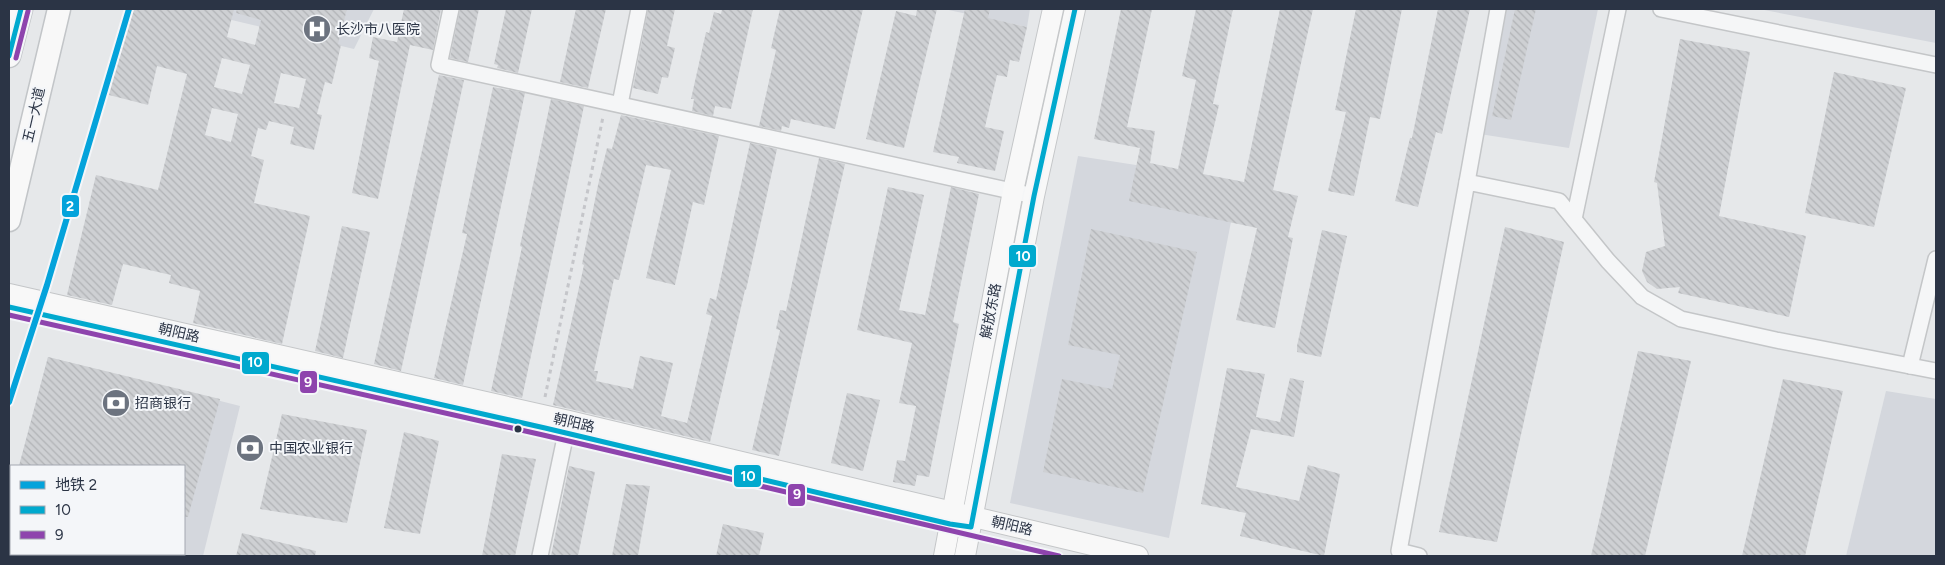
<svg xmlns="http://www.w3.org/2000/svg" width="1945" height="565" font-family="Figtree,'Noto Sans SC',sans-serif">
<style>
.built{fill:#d4d7dd}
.building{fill:url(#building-back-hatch);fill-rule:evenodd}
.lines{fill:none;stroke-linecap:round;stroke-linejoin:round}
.street-casing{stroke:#c4c6c8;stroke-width:18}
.secondary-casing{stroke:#c4c6c8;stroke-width:22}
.primary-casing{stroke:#c2c5c8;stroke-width:25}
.path{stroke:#c5c6ca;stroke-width:3;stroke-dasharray:4 4;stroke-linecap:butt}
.street{stroke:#f5f6f7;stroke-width:15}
.secondary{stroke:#f8f8f8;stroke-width:20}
.primary{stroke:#f8f8f8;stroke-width:22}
.bus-1-casing{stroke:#f4f6f9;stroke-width:9}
.bus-2-casing{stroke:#f4f6f9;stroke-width:9}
.bus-1{stroke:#00a9ce;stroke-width:5}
.bus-2{stroke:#8e44ad;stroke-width:5}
.metro-1-casing{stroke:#f4f6f9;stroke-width:10}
.metro-1{stroke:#04a3db;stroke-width:6}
.bus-dot{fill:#2b3445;stroke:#f4f6f9;stroke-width:2}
.labels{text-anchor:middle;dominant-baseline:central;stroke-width:4;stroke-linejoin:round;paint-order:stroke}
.poi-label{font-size:14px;fill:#2b3445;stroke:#f4f6f9;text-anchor:start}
.street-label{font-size:14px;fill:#2b3445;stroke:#f4f6f9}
.line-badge{stroke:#f4f6f9;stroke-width:2}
.badge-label{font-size:14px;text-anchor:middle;font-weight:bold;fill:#fff}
</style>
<defs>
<pattern id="building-back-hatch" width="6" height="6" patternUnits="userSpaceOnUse" patternTransform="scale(1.25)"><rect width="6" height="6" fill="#ced0d3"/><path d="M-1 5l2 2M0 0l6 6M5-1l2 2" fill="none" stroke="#b1b3b6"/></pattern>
</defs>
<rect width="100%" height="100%" fill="#e6e8ea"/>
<!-- built -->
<g class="built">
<path d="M 185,9 L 374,9 L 354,49 Z"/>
<path d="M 944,9 L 1030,9 L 1027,27 Z"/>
<path d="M 1490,9 L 1598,9 L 1569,148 L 1467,132 Z"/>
<path d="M 1759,9 L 1936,9 L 1936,43 Z"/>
<path d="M 1078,156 L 1239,181 L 1169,538 L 1010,503 Z"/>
<path d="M 48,357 L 240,406 L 203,556 L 9,556 L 9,506 L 11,496 L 11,554 L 184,554 L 184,466 L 19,466 Z"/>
<path d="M 1886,391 L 1936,399 L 1936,556 L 1846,556 Z"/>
</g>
<!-- building -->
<g class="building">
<path d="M 131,9 L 234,9 L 227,37 L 255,45 L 261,20 L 236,13 L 237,9 L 347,9 L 338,44 L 341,45 L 332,84 L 325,82 L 317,114 L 322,115 L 314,150 L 290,144 L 294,127 L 269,121 L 266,130 L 258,128 L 251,156 L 264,160 L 254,203 L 310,216 L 282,344 L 193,323 L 200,291 L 169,283 L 171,275 L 123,264 L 112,305 L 67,295 L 96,175 L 158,190 L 187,74 L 157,66 L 148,105 L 109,95 ZM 222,58 L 250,65 L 242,94 L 214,87 ZM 281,73 L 306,79 L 299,108 L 274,103 ZM 212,108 L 238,114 L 231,142 L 205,135 Z"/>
<path d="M 404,9 L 441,9 L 433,50 L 410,45 L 378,199 L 352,193 L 379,61 L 369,58 L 373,37 L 397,42 Z"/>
<path d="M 460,9 L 479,9 L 468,62 L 450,58 Z"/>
<path d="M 506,9 L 532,9 L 518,73 L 497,68 L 498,65 L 494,64 Z"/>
<path d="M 576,9 L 606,9 L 588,88 L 560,82 Z"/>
<path d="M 648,9 L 675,9 L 667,46 L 675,48 L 668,78 L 662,77 L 658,94 L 633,88 Z"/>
<path d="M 722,9 L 753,9 L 731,109 L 715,106 L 713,116 L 692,111 L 694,99 L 691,99 L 706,32 L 709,33 L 714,12 L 721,14 Z"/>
<path d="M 780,9 L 863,9 L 835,129 L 791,119 L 789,128 L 782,126 L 781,131 L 759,126 L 776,50 L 771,48 Z"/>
<path d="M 917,9 L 937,9 L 904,148 L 866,139 L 896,11 L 916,16 Z"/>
<path d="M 965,9 L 990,9 L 988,18 L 1027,27 L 1019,62 L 1010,60 L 1007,77 L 997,75 L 985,127 L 1004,131 L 995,171 L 957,163 L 959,157 L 933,152 Z"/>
<path d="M 1121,9 L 1152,9 L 1127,127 L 1155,131 L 1150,163 L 1178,169 L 1196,80 L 1182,76 L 1196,9 L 1233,9 L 1213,104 L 1219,105 L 1203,174 L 1244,182 L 1280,9 L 1313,9 L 1273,190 L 1298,196 L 1288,237 L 1293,238 L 1275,328 L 1236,320 L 1257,228 L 1129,201 L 1140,148 L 1094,139 Z"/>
<path d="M 1356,9 L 1402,9 L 1380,119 L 1370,117 L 1354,196 L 1328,191 L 1346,112 L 1335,110 Z"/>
<path d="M 1438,9 L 1470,9 L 1442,134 L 1436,132 L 1418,207 L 1395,201 L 1410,138 L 1412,138 Z"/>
<path d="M 1515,9 L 1536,9 L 1511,120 L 1492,116 Z"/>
<path d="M 1680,39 L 1750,52 L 1719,216 L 1806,236 L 1789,317 L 1678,293 L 1680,287 L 1657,289 L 1647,282 L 1642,271 L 1646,252 L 1665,246 L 1657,183 L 1654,182 Z"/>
<path d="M 1834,72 L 1906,88 L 1874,227 L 1805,213 Z"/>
<path d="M 439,75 L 464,80 L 401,371 L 374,364 Z"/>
<path d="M 493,87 L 525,93 L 463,385 L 434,378 L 467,234 L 462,233 Z"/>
<path d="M 551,99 L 584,106 L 522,398 L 491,391 L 522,247 L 520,246 Z"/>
<path d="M 621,115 L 719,136 L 704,205 L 693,202 L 675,285 L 646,278 L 671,170 L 646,165 L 619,280 L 614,279 L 594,371 L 598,371 L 596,381 L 633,389 L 640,356 L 673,363 L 661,416 L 687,423 L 712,316 L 706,314 L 710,298 L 716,300 L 750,143 L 777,149 L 746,290 L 745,290 L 710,442 L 553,405 L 584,265 L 582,264 L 598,185 L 607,148 L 612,149 Z"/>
<path d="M 819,158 L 845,164 L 779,456 L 752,450 L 780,330 L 776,329 L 780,310 L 786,311 Z"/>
<path d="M 888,187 L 924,195 L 899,310 L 925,315 L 951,187 L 979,194 L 953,322 L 959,324 L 929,477 L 917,475 L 915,486 L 893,482 L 897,460 L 905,461 L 916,406 L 899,403 L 912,343 L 857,330 Z"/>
<path d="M 342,226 L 370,232 L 343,358 L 315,351 Z"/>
<path d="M 1505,227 L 1564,242 L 1497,542 L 1439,532 Z"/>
<path d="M 1091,229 L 1197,252 L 1143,493 L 1043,472 L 1062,379 L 1112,389 L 1120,355 L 1068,345 Z"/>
<path d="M 1322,230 L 1347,236 L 1321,357 L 1297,352 L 1297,346 Z"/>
<path d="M 1638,351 L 1691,361 L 1645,556 L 1591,556 Z"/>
<path d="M 48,357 L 220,399 L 188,517 L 184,517 L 184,466 L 19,466 Z"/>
<path d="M 1227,368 L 1265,374 L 1256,417 L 1280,422 L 1290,378 L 1304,381 L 1294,437 L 1251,429 L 1236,487 L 1299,501 L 1308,465 L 1340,474 L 1324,556 L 1240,536 L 1246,513 L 1201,504 Z"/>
<path d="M 1783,379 L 1843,391 L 1805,556 L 1742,556 Z"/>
<path d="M 847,393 L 880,400 L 863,471 L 831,463 Z"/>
<path d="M 282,414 L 367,430 L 347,523 L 260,509 Z"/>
<path d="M 404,432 L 439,441 L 420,534 L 384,528 Z"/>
<path d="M 502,454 L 536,459 L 515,556 L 482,556 Z"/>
<path d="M 569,466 L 595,472 L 578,556 L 551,556 Z"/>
<path d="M 626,484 L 650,486 L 638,556 L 612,556 Z"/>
<path d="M 723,524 L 764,533 L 759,556 L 716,556 Z"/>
<path d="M 242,533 L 316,551 L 315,556 L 236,556 Z"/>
</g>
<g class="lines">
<defs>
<g id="street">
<path d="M 451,9 L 439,65 L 1034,196"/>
<path d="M 1661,9 L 1936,65"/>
<path d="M 620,104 L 639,9"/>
<path d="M 1467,182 L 1498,9"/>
<path d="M 1574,219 L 1618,9"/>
<path d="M 1910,366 L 1936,259"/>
<path d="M 540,556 L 566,433"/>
<path d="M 1419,556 L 1399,551 L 1467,182 L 1559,201 L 1608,261 L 1642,297 L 1681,319 L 1776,340 L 1936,371"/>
</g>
<g id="secondary">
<path d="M 9,294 L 569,421 L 1138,556"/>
<path d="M 944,556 L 1013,191 L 1053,9"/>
<path d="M 965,556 L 1034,196 L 1075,9"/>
</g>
<g id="primary">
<path d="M 9,56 L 21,9"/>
<path d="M 9,220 L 59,9"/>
</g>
</defs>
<!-- street casing -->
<use href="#street" class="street-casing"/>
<!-- secondary casing -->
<use href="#secondary" class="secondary-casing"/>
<!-- primary casing -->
<use href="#primary" class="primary-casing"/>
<!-- path -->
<path class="path" d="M 545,397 L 603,117"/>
<!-- street -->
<use href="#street" class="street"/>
<!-- secondary -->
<use href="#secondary" class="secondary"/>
<!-- primary -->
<use href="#primary" class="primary"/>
<defs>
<g id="bus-1">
<path d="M 9,56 L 21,9"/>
<path d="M 9,307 L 545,428 L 950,524 L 971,527 L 1034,196 L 1075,9"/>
</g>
<g id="bus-2">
<path d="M 16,58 L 28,11"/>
<path d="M 9,315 L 543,435 L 1059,556"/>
</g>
</defs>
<!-- bus-1 casing -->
<use href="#bus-1" class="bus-1-casing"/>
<!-- bus-2 casing -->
<use href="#bus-2" class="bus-2-casing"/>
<!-- bus-1 -->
<use href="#bus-1" class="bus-1"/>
<!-- bus-2 -->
<use href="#bus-2" class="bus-2"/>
<defs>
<path id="metro-1" d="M 9,402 L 47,285 L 129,9"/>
</defs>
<!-- metro-1 casing -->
<use href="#metro-1" class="metro-1-casing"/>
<!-- metro-1 -->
<use href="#metro-1" class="metro-1"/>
</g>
<!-- icons -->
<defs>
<symbol id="hospital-disc" viewBox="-11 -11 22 22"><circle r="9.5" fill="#6c737f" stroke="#f4f6f9"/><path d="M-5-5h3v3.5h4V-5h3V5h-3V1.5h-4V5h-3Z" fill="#fff"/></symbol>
<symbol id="bank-disc" viewBox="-11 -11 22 22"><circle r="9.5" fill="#6c737f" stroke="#f4f6f9"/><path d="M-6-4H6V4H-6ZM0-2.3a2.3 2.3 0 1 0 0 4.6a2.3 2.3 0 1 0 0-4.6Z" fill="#fff"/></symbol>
</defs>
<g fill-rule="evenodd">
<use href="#hospital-disc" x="301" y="13" width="32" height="32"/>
<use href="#bank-disc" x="100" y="387" width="32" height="32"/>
<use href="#bank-disc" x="234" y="432" width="32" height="32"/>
</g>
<!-- markers -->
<circle class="bus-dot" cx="518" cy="429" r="4.5"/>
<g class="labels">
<!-- poi labels -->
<g class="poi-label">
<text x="336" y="29">长沙市八医院</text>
<text x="135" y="403">招商银行</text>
<text x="269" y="448">中国农业银行</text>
</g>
<!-- street labels -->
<g class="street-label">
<text transform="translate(34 115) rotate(-77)">五一大道</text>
<text transform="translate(991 311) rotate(-79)">解放东路</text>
<text transform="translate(179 333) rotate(13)">朝阳路</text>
<text transform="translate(574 423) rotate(13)">朝阳路</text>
<text transform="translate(1012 526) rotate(13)">朝阳路</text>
</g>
</g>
<g class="line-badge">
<rect x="61" y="194" width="19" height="24" rx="5" fill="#04a3db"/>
<rect x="1008" y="244" width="29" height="24" rx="5" fill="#00a9ce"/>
<rect x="241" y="351" width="29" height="24" rx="5" fill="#00a9ce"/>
<rect x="299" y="370" width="19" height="24" rx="5" fill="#8e44ad"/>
<rect x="733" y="464" width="29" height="24" rx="5" fill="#00a9ce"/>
<rect x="787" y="483" width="19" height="24" rx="5" fill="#8e44ad"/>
</g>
<g class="badge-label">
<text x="70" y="211">2</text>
<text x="1023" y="261">10</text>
<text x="255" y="367">10</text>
<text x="308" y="387">9</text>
<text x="748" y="481">10</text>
<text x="797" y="499">9</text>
</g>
<!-- border -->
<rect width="1945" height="565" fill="none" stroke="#2b3445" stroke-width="20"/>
<!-- legend -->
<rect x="10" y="465" width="175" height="90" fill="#f4f6f9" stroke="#a4a8b1"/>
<rect x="20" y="481" width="25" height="8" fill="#04a3db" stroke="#a4a8b1"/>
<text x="55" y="490" font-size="15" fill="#2b3445">地铁 2</text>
<rect x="20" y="506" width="25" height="8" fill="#00a9ce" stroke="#a4a8b1"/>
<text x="55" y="515" font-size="15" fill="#2b3445">10</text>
<rect x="20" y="531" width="25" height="8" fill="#8e44ad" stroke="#a4a8b1"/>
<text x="55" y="540" font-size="15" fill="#2b3445">9</text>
</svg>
